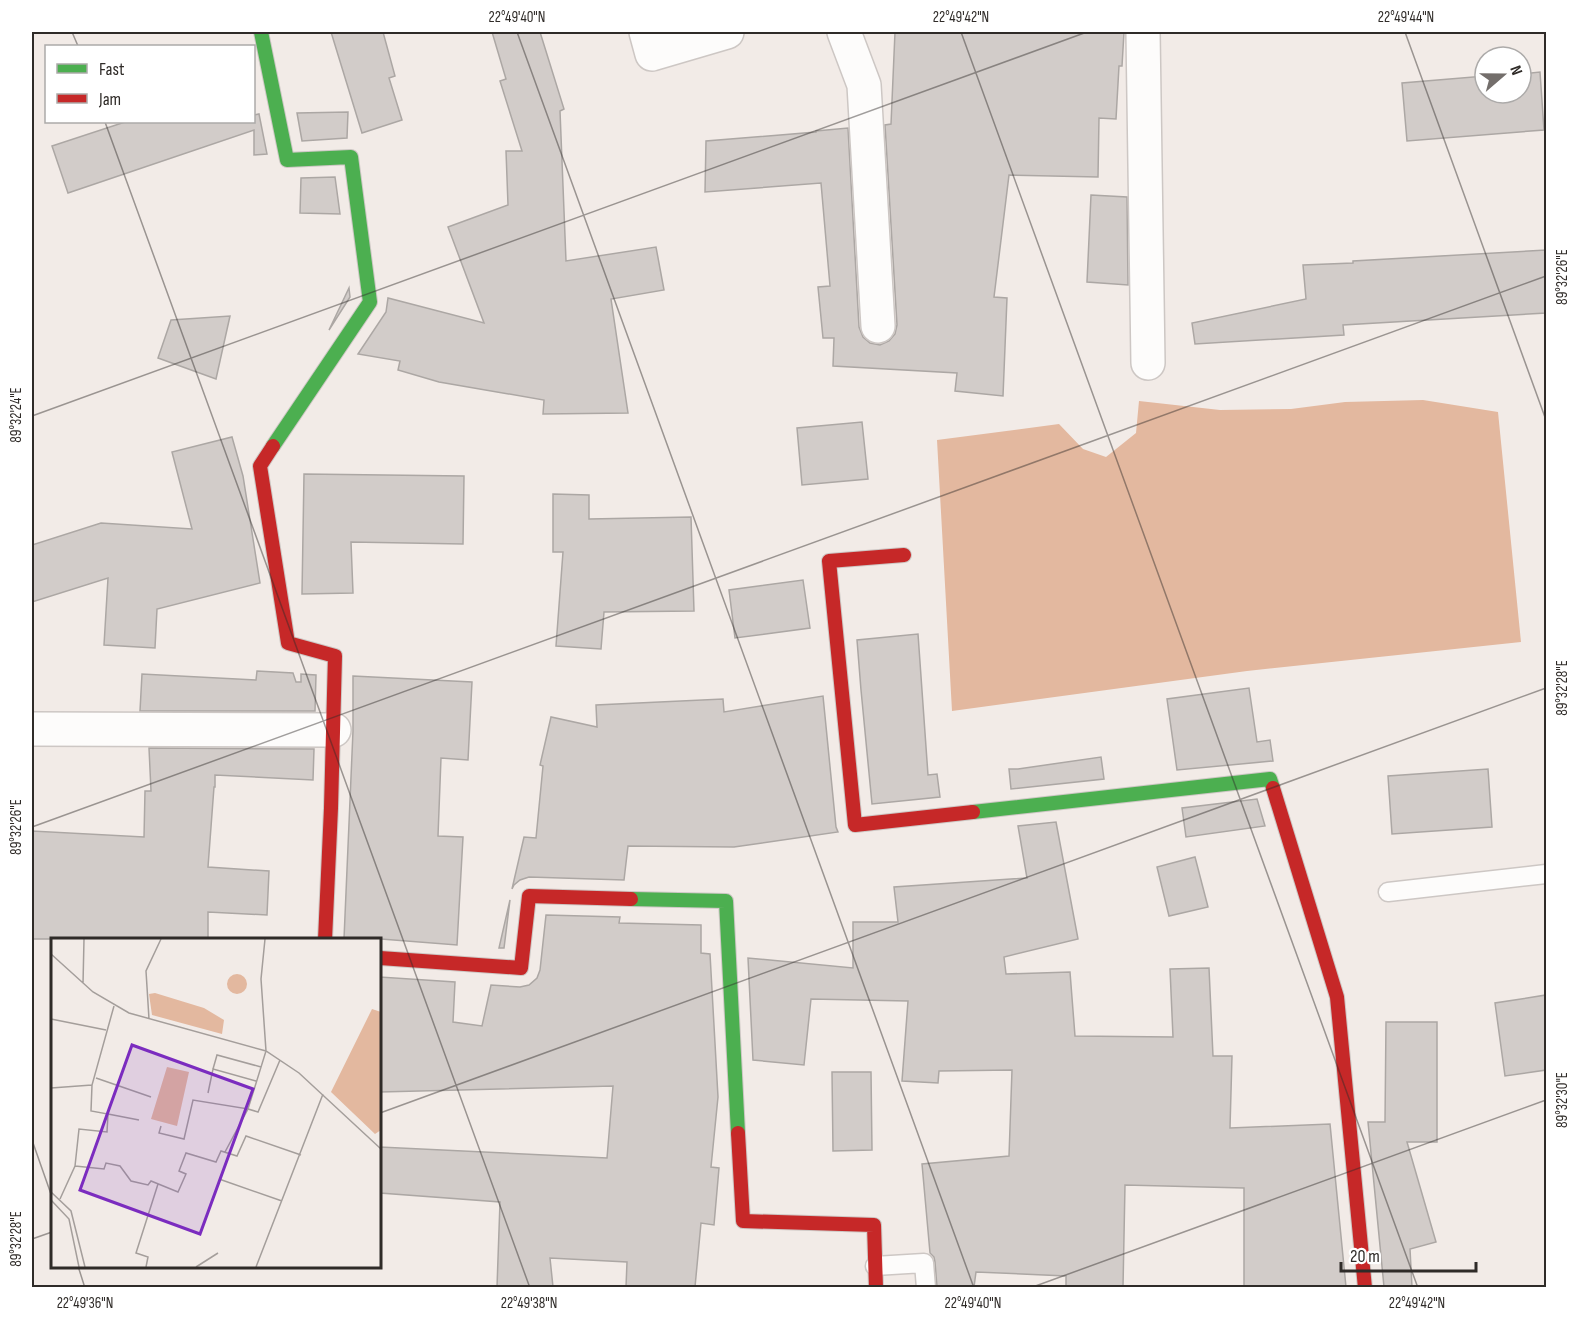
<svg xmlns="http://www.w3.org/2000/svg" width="1578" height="1319" font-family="'Sofia Sans Condensed',sans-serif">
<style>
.water{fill:#e3b89f}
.building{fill:#d2ccc9;stroke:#aca7a4;stroke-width:1.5}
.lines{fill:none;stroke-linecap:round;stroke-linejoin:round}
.lane-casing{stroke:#cdc7c4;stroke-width:21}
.street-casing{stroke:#cdc7c4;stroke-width:36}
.fast-casing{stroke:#cdc7c4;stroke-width:16}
.jam-casing{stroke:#cdc7c4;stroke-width:16}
.lane{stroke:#fdfcfb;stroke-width:18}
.street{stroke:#fdfcfb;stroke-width:33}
.fast{stroke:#4caf50;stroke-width:14}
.jam{stroke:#c62828;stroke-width:14}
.ticks{fill:none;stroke:#2f2b28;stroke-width:1.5;stroke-opacity:0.45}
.inset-road{fill:none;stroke:#a49e9b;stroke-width:1.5}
.view{fill:#7b2cbf;fill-opacity:0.15;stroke:#7b2cbf;stroke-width:3}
.inset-edge{fill:none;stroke:#2f2b28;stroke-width:3}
.neatline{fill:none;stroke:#2f2b28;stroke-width:2}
.ticks-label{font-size:15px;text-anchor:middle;fill:#2f2b28}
</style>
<rect width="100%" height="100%" fill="#f2ebe7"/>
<!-- water -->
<path class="water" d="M 1423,400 L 1498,412 L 1521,642 L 1247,671 L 952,711 L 937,440 L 1059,424 L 1083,449 L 1106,457 L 1136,433 L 1139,401 L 1220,410 L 1291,409 L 1345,402 Z"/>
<!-- building -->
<g class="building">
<path d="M 331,32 L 383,32 L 395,76 L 389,78 L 402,120 L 362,133 Z"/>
<path d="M 492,32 L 540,32 L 564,109 L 560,111 L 566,261 L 656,247 L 664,290 L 611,299 L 628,413 L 543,414 L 544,400 L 439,382 L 398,370 L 400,361 L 358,354 L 386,312 L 388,298 L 484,323 L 448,227 L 508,205 L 506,151 L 522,151 L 500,81 L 506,79 Z"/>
<path d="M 895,32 L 1124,32 L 1122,66 L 1119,66 L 1116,119 L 1099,118 L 1098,177 L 1009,175 L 994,297 L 1007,298 L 1003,396 L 955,391 L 957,373 L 833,366 L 834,338 L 823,338 L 818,287 L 830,286 L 821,183 L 705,192 L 706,141 L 816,132 L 816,131 L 848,128 L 859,327 L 863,337 L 870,343 L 880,345 L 889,341 L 895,334 L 897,325 L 885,125 L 891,124 Z"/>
<path d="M 1540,72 L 1544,130 L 1407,141 L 1402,83 L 1485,76 L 1485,93 L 1521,93 L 1521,74 Z"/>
<path d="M 348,112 L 347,138 L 302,141 L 297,113 Z"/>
<path d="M 259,114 L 267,154 L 254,155 L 254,130 L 68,193 L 52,146 L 125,122 L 254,122 L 254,115 Z"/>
<path d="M 335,177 L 340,214 L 300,213 L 301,178 Z"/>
<path d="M 1091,195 L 1127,197 L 1128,285 L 1087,282 Z"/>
<path d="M 1546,250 L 1546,313 L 1343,325 L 1344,335 L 1195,344 L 1192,323 L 1306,299 L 1303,265 L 1353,263 L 1353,261 Z"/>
<path d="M 349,288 L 350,297 L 329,330 Z"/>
<path d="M 230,316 L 216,379 L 158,358 L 171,320 Z"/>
<path d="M 862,422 L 868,479 L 802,485 L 797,428 Z"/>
<path d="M 232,437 L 243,476 L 260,583 L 157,609 L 155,648 L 104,645 L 108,578 L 32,602 L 32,545 L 101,523 L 192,529 L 172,452 Z"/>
<path d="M 304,474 L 464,476 L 463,544 L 351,542 L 353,593 L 302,594 Z"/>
<path d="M 553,494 L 589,495 L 589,519 L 691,517 L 694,611 L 604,612 L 601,649 L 556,646 L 563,552 L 553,552 Z"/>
<path d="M 803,580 L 810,628 L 735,638 L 729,590 Z"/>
<path d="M 918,634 L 928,775 L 937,774 L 940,797 L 872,804 L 861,690 L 857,640 Z"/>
<path d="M 257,671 L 293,673 L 296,682 L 301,682 L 301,674 L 316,675 L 315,711 L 140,711 L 142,674 L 256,680 Z"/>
<path d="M 353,676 L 472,682 L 468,760 L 441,758 L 438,836 L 463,837 L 457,945 L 381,939 L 344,939 L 353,731 Z"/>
<path d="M 1249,688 L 1257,742 L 1270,740 L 1273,761 L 1177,770 L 1167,699 Z"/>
<path d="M 823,696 L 836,827 L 838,832 L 734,847 L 628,846 L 624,880 L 529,877 L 520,880 L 514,885 L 512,889 L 524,837 L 536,838 L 543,766 L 540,765 L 551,717 L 597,727 L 596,705 L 723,699 L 724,712 Z"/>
<path d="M 149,748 L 314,749 L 313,780 L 215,775 L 215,787 L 214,787 L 208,867 L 269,871 L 267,915 L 208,912 L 208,939 L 32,939 L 32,831 L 144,837 L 145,791 L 151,791 Z"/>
<path d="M 1101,757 L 1104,779 L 1011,789 L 1009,769 L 1018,769 Z"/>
<path d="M 1488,769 L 1492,827 L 1392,834 L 1388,776 Z"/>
<path d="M 1257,799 L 1265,826 L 1186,837 L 1182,808 Z"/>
<path d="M 1056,822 L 1078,939 L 1004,957 L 1006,974 L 1070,972 L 1075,1036 L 1173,1037 L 1170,969 L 1209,968 L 1213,1056 L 1232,1056 L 1230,1128 L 1330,1124 L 1346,1287 L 1244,1287 L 1244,1188 L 1125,1185 L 1123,1287 L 1066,1287 L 1066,1276 L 976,1272 L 974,1287 L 937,1287 L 935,1262 L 934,1257 L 930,1253 L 922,1164 L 1009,1156 L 1012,1070 L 939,1071 L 938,1083 L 902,1081 L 908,1001 L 811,999 L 804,1065 L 753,1060 L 748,958 L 853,968 L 853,922 L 898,922 L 894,887 L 1027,878 L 1018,826 Z"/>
<path d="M 1195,857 L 1208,907 L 1169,916 L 1157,867 Z"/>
<path d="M 510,900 L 504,948 L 499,948 Z"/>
<path d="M 546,915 L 620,917 L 619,923 L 701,925 L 701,953 L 710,954 L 718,1097 L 711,1167 L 719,1168 L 714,1225 L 701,1223 L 695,1287 L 626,1287 L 627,1262 L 550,1258 L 553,1287 L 497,1287 L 500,1202 L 380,1193 L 380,1147 L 607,1158 L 613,1086 L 380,1092 L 380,977 L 455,982 L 453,1022 L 482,1026 L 491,985 L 520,987 L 529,985 L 537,978 L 540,970 Z"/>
<path d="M 1546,995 L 1546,1070 L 1505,1076 L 1495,1003 Z"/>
<path d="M 1386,1022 L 1437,1022 L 1437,1142 L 1407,1142 L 1436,1242 L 1410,1249 L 1412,1287 L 1384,1287 L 1368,1122 L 1385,1122 Z"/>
<path d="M 832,1072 L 871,1072 L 872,1150 L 833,1151 Z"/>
</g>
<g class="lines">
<defs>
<g id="lane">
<path d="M 1388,892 L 1546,874"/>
<path d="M 875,1266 L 924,1263 L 926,1288"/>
</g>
<g id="street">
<path d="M 646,32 L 652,54 L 727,32"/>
<path d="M 844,32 L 864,85 L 878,326"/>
<path d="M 1143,32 L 1148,363"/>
<path d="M 32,729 L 334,730"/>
</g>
<g id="fast">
<path d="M 261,32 L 287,160 L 351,157 L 370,302 L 273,446"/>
<path d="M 973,812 L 1270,779 L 1273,788"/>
<path d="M 631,899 L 726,901 L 738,1133"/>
</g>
<g id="jam">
<path d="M 273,446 L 260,466 L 288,643 L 335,656 L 331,808 L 325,940"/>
<path d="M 904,555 L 829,561 L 855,825 L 973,812"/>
<path d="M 1273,788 L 1337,997 L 1365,1288"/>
<path d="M 380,958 L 521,968 L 529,896 L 631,899"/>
<path d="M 738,1133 L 743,1221 L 874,1225 L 876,1288"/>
</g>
</defs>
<!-- lane casing -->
<use href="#lane" class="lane-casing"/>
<!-- street casing -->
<use href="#street" class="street-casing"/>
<!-- fast casing -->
<use href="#fast" class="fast-casing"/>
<!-- jam casing -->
<use href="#jam" class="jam-casing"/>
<!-- lane -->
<use href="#lane" class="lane"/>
<!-- street -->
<use href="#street" class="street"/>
<!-- fast -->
<use href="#fast" class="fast"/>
<!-- jam -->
<use href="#jam" class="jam"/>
</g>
<!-- ticks -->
<path class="ticks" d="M 72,32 L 78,46M 517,32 L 974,1288M 961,32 L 1418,1288M 1405,32 L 1546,420M 105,122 L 530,1288M 32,416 L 1087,32M 32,827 L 1546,276M 380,1113 L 1546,688M 32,1140 L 52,1197M 32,1239 L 52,1232M 78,1266 L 85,1288M 1030,1288 L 1546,1100"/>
<!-- overview -->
<g transform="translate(51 938)">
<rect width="330" height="330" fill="#f2ebe7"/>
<path d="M176 46a10 10 0 1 1 20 0a10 10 0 1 1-20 0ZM 104,55 L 153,70 L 173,82 L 171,96 L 101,77 L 98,56 ZM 321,71 L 330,74 L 330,192 L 324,196 L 280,154 ZM 116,129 L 138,134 L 126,188 L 100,181 Z" fill="#e3b89f"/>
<path class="inset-road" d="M 0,16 L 42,54 L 78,75 L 215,113 L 248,135 L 330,211M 32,46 L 33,1M 0,81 L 55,92M 98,81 L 95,33 L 110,1M 45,140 L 100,159M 205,143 L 162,131 L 166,117 L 210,129M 0,150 L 41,147M 157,155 L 162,131M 57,176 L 88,182M 110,188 L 108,195 L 133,201 L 142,162 L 197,171 L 215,113 L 210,41 L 214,1M 174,214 L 197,171 L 207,174 L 229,122M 24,228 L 53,231 L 55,225 L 69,228 L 80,243 L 97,247 L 100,243 L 127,254 L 135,236 L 128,233 L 135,215 L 165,224 L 170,213 L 186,218 L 195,198 L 250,217M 168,241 L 231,263M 0,254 L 20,273 L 34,329M 9,261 L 24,228 L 28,191 L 56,194 L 57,176 L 40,173 L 41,147 L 63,68M 0,262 L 18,281 L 28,329M 95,329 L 97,319 L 85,315 L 107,246M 145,329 L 167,315M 205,329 L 272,156"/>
<path class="view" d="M 81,107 L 202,151 L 149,296 L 29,252 Z"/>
<rect width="330" height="330" class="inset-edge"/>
</g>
<!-- border -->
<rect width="1578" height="1319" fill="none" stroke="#ffffff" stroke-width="66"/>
<!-- legend -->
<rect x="45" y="45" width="210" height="78" fill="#ffffff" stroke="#acaaa9" stroke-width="1.5"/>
<rect x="57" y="64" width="30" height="9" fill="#4caf50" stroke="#acaaa9" stroke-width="1.5"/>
<text x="99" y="75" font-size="18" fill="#2f2b28">Fast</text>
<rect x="57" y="94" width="30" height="9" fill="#c62828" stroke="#acaaa9" stroke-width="1.5"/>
<text x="99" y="105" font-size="18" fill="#2f2b28">Jam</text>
<!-- north arrow -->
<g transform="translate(1503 75) rotate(70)"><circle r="28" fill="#ffffff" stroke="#acaaa9" stroke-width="1.5"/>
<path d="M0-4.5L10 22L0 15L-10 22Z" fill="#736e6b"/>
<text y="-9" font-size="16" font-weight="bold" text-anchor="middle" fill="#2f2b28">N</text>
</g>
<!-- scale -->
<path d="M1341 1262v9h135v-9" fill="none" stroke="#2f2b28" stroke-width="3"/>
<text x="1350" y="1262" font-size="18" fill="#2f2b28" stroke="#ffffff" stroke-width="4.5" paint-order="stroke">20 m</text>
<rect x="33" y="33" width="1512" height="1253" class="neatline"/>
<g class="ticks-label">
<text x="517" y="22">22°49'40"N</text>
<text x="961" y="22">22°49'42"N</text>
<text x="1406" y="22">22°49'44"N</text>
<text transform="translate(1562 277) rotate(-90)" y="5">89°32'26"E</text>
<text transform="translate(16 415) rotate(-90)" y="5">89°32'24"E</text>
<text transform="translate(1562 688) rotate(-90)" y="5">89°32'28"E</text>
<text transform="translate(16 827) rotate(-90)" y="5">89°32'26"E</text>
<text transform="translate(1562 1100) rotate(-90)" y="5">89°32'30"E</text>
<text transform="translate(16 1239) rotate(-90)" y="5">89°32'28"E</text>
<text x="85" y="1308">22°49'36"N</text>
<text x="529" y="1308">22°49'38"N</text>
<text x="973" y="1308">22°49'40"N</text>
<text x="1417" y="1308">22°49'42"N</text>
</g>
</svg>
